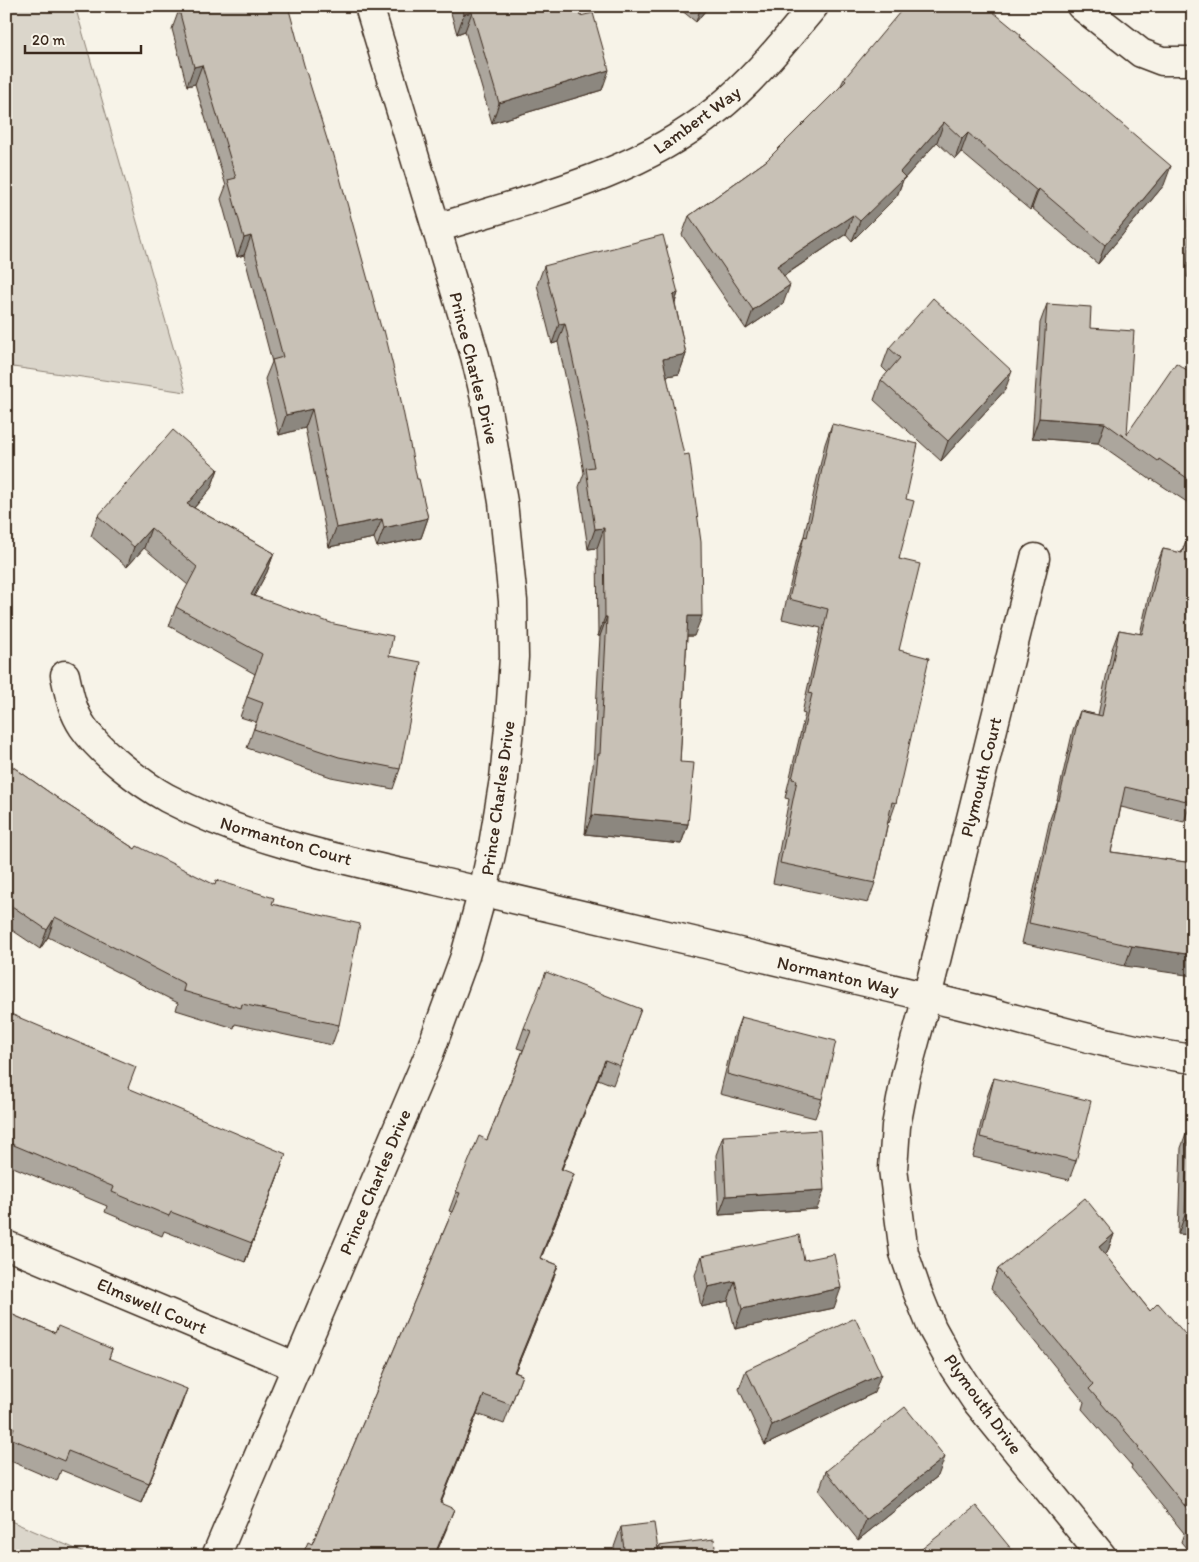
<svg xmlns="http://www.w3.org/2000/svg" width="1199" height="1562" font-family="Itim,sans-serif">
<style>
.green{fill:#dbd6cb;stroke:#8b8074}
.lines{fill:none;stroke-linecap:round;stroke-linejoin:round}
.minor-casing{stroke:#3b2a1e;stroke-width:31}
.minor{stroke:#f7f3e8;stroke-width:28}
.wall{fill:#aca69d;stroke:#3b2a1e}
.shaded-wall{fill:#8c877f;stroke:#3b2a1e}
.building{fill:#c8c1b6;stroke:#3b2a1e}
.labels{text-anchor:middle;dominant-baseline:central;stroke-width:5;stroke-linejoin:round;paint-order:stroke}
.street-label{font-size:18px;fill:#3b2a1e;stroke:#f7f3e8}
</style>
<rect width="100%" height="100%" fill="#f7f3e8"/>
<filter id="ink" filterUnits="userSpaceOnUse"><feTurbulence type="fractalNoise" baseFrequency=".02" numOctaves="2"/><feDisplacementMap in="SourceGraphic" scale="10" xChannelSelector="R" yChannelSelector="G"/><feConvolveMatrix kernelMatrix="1 2 1 2 8 2 1 2 1" color-interpolation-filters="sRGB"/></filter>
<g filter="url(#ink)">
<!-- green -->
<g class="green">
<path d="M 6,6 L 75,6 L 186,392 L 6,366 Z"/>
<path d="M 6,1518 L 6,1519 L 92,1556 L 6,1556 Z"/>
</g>
<g class="lines">
<defs>
<g id="minor">
<path d="M 1081,6 L 1141,53 L 1162,61 L 1193,61"/>
<path d="M 437,228 C 533,198 635,176 715,111 C 753,81 783,43 814,6"/>
<path d="M 1035,558 L 927,997 L 906,1074 L 896,1126 L 893,1169 L 904,1253 L 917,1291 L 932,1328 L 954,1368 L 976,1401 L 1102,1556"/>
<path d="M 65,675 C 69,693 72,711 83,727 C 100,752 140,783 167,798 C 251,842 345,860 437,881 C 525,901 613,922 701,943 C 797,966 893,988 989,1012 C 1056,1029 1124,1050 1193,1059"/>
<path d="M 6,1245 L 297,1367"/>
<path d="M 216,1556 L 428,1057 L 465,956 L 483,891 L 493,845 L 504,779 L 510,717 L 514,657 L 513,601 L 503,502 L 485,398 L 475,356 L 369,6"/>
</g>
</defs>
<!-- minor casing -->
<use href="#minor" class="minor-casing"/>
<!-- minor -->
<use href="#minor" class="minor"/>
</g>
<!-- wall -->
<g class="wall">
<path d="M 449,6 L 577,6 L 602,90 L 492,123 L 465,31 L 457,34 Z"/>
<path d="M 676,6 L 709,6 L 696,22 Z"/>
<path d="M 179,10 L 417,479 L 428,518 L 421,538 L 377,547 L 374,538 L 329,547 L 305,428 L 279,435 L 265,379 L 272,362 L 244,255 L 237,257 L 221,199 L 226,186 L 195,84 L 187,86 L 172,29 Z"/>
<path d="M 1021,37 L 1164,185 L 1098,264 L 1032,208 L 1030,210 L 961,152 L 955,159 L 937,142 L 903,180 L 897,196 L 852,241 L 846,234 L 784,276 L 783,304 L 746,329 L 682,235 L 689,216 L 766,161 L 840,87 L 844,79 Z"/>
<path d="M 1193,178 L 1193,278 L 1187,277 L 1190,186 Z"/>
<path d="M 544,266 L 678,293 L 675,303 L 686,354 L 679,374 L 667,376 L 694,636 L 687,636 L 680,762 L 688,824 L 681,844 L 585,834 L 591,774 L 593,767 L 600,636 L 598,636 L 597,548 L 588,549 L 579,487 L 584,473 L 575,422 L 558,342 L 552,344 L 537,285 Z"/>
<path d="M 1047,304 L 1127,434 L 1193,374 L 1193,506 L 1152,479 L 1151,480 L 1098,443 L 1032,438 L 1040,323 Z"/>
<path d="M 889,348 L 1005,390 L 941,461 L 874,400 L 881,380 L 888,373 L 882,367 Z"/>
<path d="M 832,424 L 906,499 L 899,559 L 899,650 L 896,803 L 889,823 L 888,822 L 875,883 L 868,903 L 773,883 L 789,799 L 785,798 L 805,714 L 802,713 L 821,628 L 782,619 L 797,556 L 804,536 L 825,444 Z"/>
<path d="M 218,469 L 211,488 L 194,508 L 274,553 L 267,572 L 254,596 L 389,656 L 400,769 L 393,789 L 331,777 L 247,748 L 256,722 L 240,717 L 255,674 L 169,626 L 176,607 L 188,585 L 144,548 L 127,567 L 91,536 L 98,516 Z"/>
<path d="M 1186,541 L 1191,802 L 1184,822 L 1121,807 L 1111,852 L 1193,863 L 1125,966 L 1022,943 L 1050,819 L 1057,800 L 1073,730 L 1080,711 L 1098,715 L 1112,649 L 1119,630 L 1140,634 L 1155,568 L 1163,549 L 1181,553 Z"/>
<path d="M 6,762 L 63,802 L 135,849 L 214,885 L 272,904 L 339,1025 L 332,1045 L 235,1024 L 234,1028 L 176,1010 L 178,1003 L 48,937 L 40,949 L 6,926 Z"/>
<path d="M 641,1009 L 613,1085 L 598,1079 L 562,1169 L 567,1194 L 541,1258 L 558,1265 L 551,1285 L 515,1372 L 522,1375 L 504,1424 L 477,1414 L 441,1503 L 447,1528 L 435,1556 L 302,1556 L 312,1544 L 452,1212 L 449,1211 L 456,1192 L 487,1140 L 523,1050 L 517,1048 L 524,1028 Z"/>
<path d="M 6,1012 L 128,1088 L 279,1173 L 245,1262 L 164,1231 L 162,1236 L 105,1212 L 107,1206 L 6,1164 Z"/>
<path d="M 741,1017 L 822,1099 L 815,1118 L 720,1094 L 734,1036 Z"/>
<path d="M 994,1078 L 1076,1161 L 1069,1180 L 973,1157 L 987,1097 Z"/>
<path d="M 1188,1129 L 1193,1129 L 1193,1235 L 1178,1234 L 1181,1148 Z"/>
<path d="M 723,1136 L 817,1209 L 719,1215 L 716,1155 Z"/>
<path d="M 1114,1234 L 1107,1253 L 1105,1255 L 1150,1311 L 1193,1343 L 1193,1556 L 1181,1542 L 1184,1533 L 1131,1468 L 1132,1466 L 1082,1409 L 1084,1402 L 991,1288 L 998,1269 Z"/>
<path d="M 702,1256 L 804,1260 L 834,1308 L 735,1329 L 728,1301 L 701,1307 L 695,1275 Z"/>
<path d="M 6,1312 L 55,1333 L 112,1349 L 109,1358 L 180,1409 L 141,1503 L 61,1470 L 57,1481 L 6,1459 Z"/>
<path d="M 746,1370 L 874,1393 L 765,1445 L 739,1389 Z"/>
<path d="M 826,1471 L 938,1476 L 858,1540 L 819,1491 Z"/>
<path d="M 621,1527 L 658,1550 L 659,1546 L 716,1556 L 616,1556 L 614,1547 Z"/>
</g>
<!-- shaded-wall -->
<g class="shaded-wall">
<path d="M 701,6 L 709,6 L 696,22 Z"/>
<path d="M 472,12 L 465,31 L 457,34 L 464,14 Z"/>
<path d="M 202,65 L 195,84 L 187,86 L 194,67 Z"/>
<path d="M 609,70 L 602,90 L 492,123 L 499,103 Z"/>
<path d="M 944,122 L 937,142 L 903,180 L 897,196 L 852,241 L 860,221 L 900,172 Z"/>
<path d="M 968,133 L 961,152 L 955,159 L 962,139 Z"/>
<path d="M 1171,166 L 1164,185 L 1098,264 L 1105,245 Z"/>
<path d="M 1039,189 L 1032,208 L 1030,210 L 1037,191 Z"/>
<path d="M 853,215 L 846,234 L 770,285 L 777,266 Z"/>
<path d="M 251,236 L 244,255 L 237,257 L 244,238 Z"/>
<path d="M 1193,263 L 1193,278 L 1187,277 Z"/>
<path d="M 790,285 L 783,304 L 746,329 L 753,310 Z"/>
<path d="M 678,293 L 671,313 L 673,295 Z"/>
<path d="M 565,323 L 558,342 L 552,344 L 559,324 Z"/>
<path d="M 686,354 L 679,374 L 656,378 L 663,359 Z"/>
<path d="M 1012,371 L 1005,390 L 941,461 L 948,441 Z"/>
<path d="M 312,409 L 305,428 L 279,435 L 286,415 Z"/>
<path d="M 1039,418 L 1105,423 L 1098,443 L 1032,438 Z"/>
<path d="M 218,469 L 211,488 L 180,524 L 187,504 Z"/>
<path d="M 428,518 L 421,538 L 377,547 L 384,528 Z"/>
<path d="M 382,519 L 374,538 L 329,547 L 336,528 Z"/>
<path d="M 151,528 L 144,548 L 127,567 L 134,547 Z"/>
<path d="M 604,528 L 597,548 L 588,549 L 595,529 Z"/>
<path d="M 274,553 L 267,572 L 244,615 L 251,595 Z"/>
<path d="M 688,616 L 702,616 L 694,636 L 681,636 Z"/>
<path d="M 605,617 L 607,617 L 600,636 L 598,636 Z"/>
<path d="M 592,815 L 688,824 L 681,844 L 585,834 Z"/>
<path d="M 55,917 L 48,937 L 40,949 L 47,930 Z"/>
<path d="M 1132,946 L 1193,955 L 1193,976 L 1125,966 Z"/>
<path d="M 605,1060 L 598,1079 L 554,1188 L 561,1169 Z"/>
<path d="M 286,1154 L 279,1173 L 245,1262 L 252,1243 Z"/>
<path d="M 574,1174 L 567,1194 L 533,1278 L 540,1258 Z"/>
<path d="M 824,1190 L 817,1209 L 719,1215 L 726,1196 Z"/>
<path d="M 1185,1215 L 1193,1215 L 1193,1235 L 1178,1234 Z"/>
<path d="M 1114,1234 L 1107,1253 L 1092,1266 L 1099,1247 Z"/>
<path d="M 558,1265 L 551,1285 L 507,1391 L 514,1372 Z"/>
<path d="M 735,1281 L 728,1301 L 701,1307 L 708,1287 Z"/>
<path d="M 841,1288 L 834,1308 L 735,1329 L 742,1309 Z"/>
<path d="M 881,1374 L 874,1393 L 765,1445 L 772,1425 Z"/>
<path d="M 187,1389 L 180,1409 L 141,1503 L 149,1483 Z"/>
<path d="M 484,1395 L 477,1414 L 433,1522 L 440,1503 Z"/>
<path d="M 945,1457 L 938,1476 L 858,1540 L 866,1520 Z"/>
<path d="M 454,1509 L 435,1556 L 434,1556 Z"/>
</g>
<!-- building -->
<g class="building">
<path d="M 192,6 L 288,6 L 304,65 L 331,152 L 333,152 L 382,331 L 384,330 L 398,386 L 417,479 L 419,479 L 428,518 L 384,528 L 382,519 L 336,528 L 312,409 L 286,415 L 272,360 L 283,357 L 251,236 L 244,238 L 228,180 L 236,178 L 202,65 L 194,67 L 179,10 Z"/>
<path d="M 462,6 L 577,6 L 580,16 L 593,13 L 609,70 L 499,103 L 472,12 L 464,14 Z"/>
<path d="M 905,6 L 986,6 L 1021,35 L 1020,37 L 1171,166 L 1105,245 L 1039,189 L 1037,191 L 968,133 L 962,139 L 944,122 L 900,172 L 905,177 L 860,221 L 853,215 L 777,266 L 790,285 L 753,310 L 689,216 L 766,161 L 846,81 L 844,79 Z"/>
<path d="M 663,235 L 678,293 L 673,295 L 686,354 L 663,359 L 684,455 L 689,454 L 701,542 L 702,616 L 688,616 L 680,762 L 694,763 L 688,824 L 592,815 L 598,754 L 600,754 L 607,617 L 605,617 L 604,528 L 595,529 L 586,468 L 594,467 L 582,403 L 565,323 L 559,324 L 544,266 Z"/>
<path d="M 933,298 L 1012,371 L 948,441 L 881,380 L 900,358 L 889,348 Z"/>
<path d="M 1047,304 L 1091,307 L 1090,328 L 1134,331 L 1127,434 L 1176,363 L 1193,374 L 1193,482 L 1159,459 L 1158,461 L 1105,423 L 1039,418 Z"/>
<path d="M 832,424 L 918,444 L 906,499 L 914,501 L 899,559 L 920,564 L 899,650 L 929,658 L 896,803 L 892,802 L 875,883 L 780,863 L 797,780 L 792,779 L 812,694 L 809,693 L 828,609 L 789,599 L 804,536 L 807,537 Z"/>
<path d="M 173,430 L 218,469 L 187,504 L 274,553 L 251,595 L 334,624 L 393,636 L 389,656 L 421,662 L 400,769 L 339,757 L 254,729 L 263,703 L 247,697 L 262,654 L 176,607 L 197,567 L 151,528 L 134,547 L 98,516 Z"/>
<path d="M 1186,541 L 1193,543 L 1193,795 L 1191,802 L 1125,787 L 1111,852 L 1193,863 L 1193,955 L 1132,946 L 1029,923 L 1057,800 L 1059,800 L 1080,711 L 1102,716 L 1119,630 L 1142,634 L 1163,549 L 1182,553 Z"/>
<path d="M 6,762 L 63,802 L 135,849 L 137,846 L 215,885 L 216,880 L 274,898 L 272,904 L 360,924 L 339,1025 L 242,1004 L 241,1008 L 183,991 L 185,984 L 55,917 L 47,930 L 6,902 L 6,883 L 7,881 L 6,880 Z"/>
<path d="M 546,972 L 641,1009 L 620,1066 L 605,1060 L 561,1169 L 574,1174 L 540,1258 L 558,1265 L 514,1372 L 522,1375 L 511,1405 L 484,1395 L 440,1503 L 454,1509 L 434,1556 L 302,1556 L 308,1542 L 312,1544 L 460,1193 L 456,1192 L 479,1136 L 487,1140 L 531,1031 L 524,1028 Z"/>
<path d="M 6,1012 L 136,1067 L 128,1088 L 286,1154 L 252,1243 L 171,1212 L 169,1216 L 112,1192 L 114,1187 L 9,1143 L 8,1145 L 6,1145 Z"/>
<path d="M 741,1017 L 836,1041 L 822,1099 L 727,1074 Z"/>
<path d="M 994,1078 L 1091,1101 L 1076,1161 L 980,1137 Z"/>
<path d="M 1188,1129 L 1193,1129 L 1193,1215 L 1185,1215 Z"/>
<path d="M 820,1130 L 824,1190 L 726,1196 L 723,1136 Z"/>
<path d="M 1085,1198 L 1114,1234 L 1099,1247 L 1150,1311 L 1158,1303 L 1193,1343 L 1193,1516 L 1138,1448 L 1139,1447 L 1089,1389 L 1093,1385 L 998,1269 Z"/>
<path d="M 799,1235 L 804,1260 L 834,1254 L 841,1288 L 742,1309 L 735,1281 L 708,1287 L 702,1256 Z"/>
<path d="M 6,1312 L 55,1333 L 58,1326 L 112,1349 L 109,1358 L 187,1389 L 149,1483 L 68,1451 L 64,1461 L 10,1438 L 14,1428 L 6,1425 Z"/>
<path d="M 855,1318 L 881,1374 L 772,1425 L 746,1370 Z"/>
<path d="M 905,1407 L 945,1457 L 866,1520 L 826,1471 Z"/>
<path d="M 976,1506 L 1017,1556 L 913,1556 Z"/>
<path d="M 1193,1518 L 1193,1528 L 1188,1522 Z"/>
<path d="M 654,1523 L 659,1556 L 625,1556 L 621,1527 Z"/>
<path d="M 714,1539 L 716,1556 L 666,1556 L 659,1546 Z"/>
</g>
</g>
<g class="labels">
<!-- street labels -->
<g class="street-label">
<text transform="translate(697 120) rotate(-36)">Lambert Way</text>
<text transform="translate(474 368) rotate(76)">Prince Charles Drive</text>
<text transform="translate(981 777) rotate(-76)">Plymouth Court</text>
<text transform="translate(498 798) rotate(-82)">Prince Charles Drive</text>
<text transform="translate(286 841) rotate(16)">Normanton Court</text>
<text transform="translate(838 976) rotate(13)">Normanton Way</text>
<text transform="translate(375 1182) rotate(-67)">Prince Charles Drive</text>
<text transform="translate(152 1306) rotate(23)">Elmswell Court</text>
<text transform="translate(983 1404) rotate(54)">Plymouth Drive</text>
</g>
</g>
<!-- margin -->
<rect width="1199" height="1562" fill="none" stroke="#f7f3e8" stroke-width="25"/>
<rect x="12" y="12" width="1174" height="1537" fill="none" stroke="#3b2a1e" stroke-width="2" filter="url(#ink)"/>
<!-- scale -->
<path d="M25 45v8h116v-8" fill="none" stroke="#3b2a1e" stroke-width="2.5"/>
<text x="32" y="45" font-size="15" fill="#3b2a1e" stroke="#f7f3e8" stroke-width="4" paint-order="stroke">20 m</text>
</svg>
